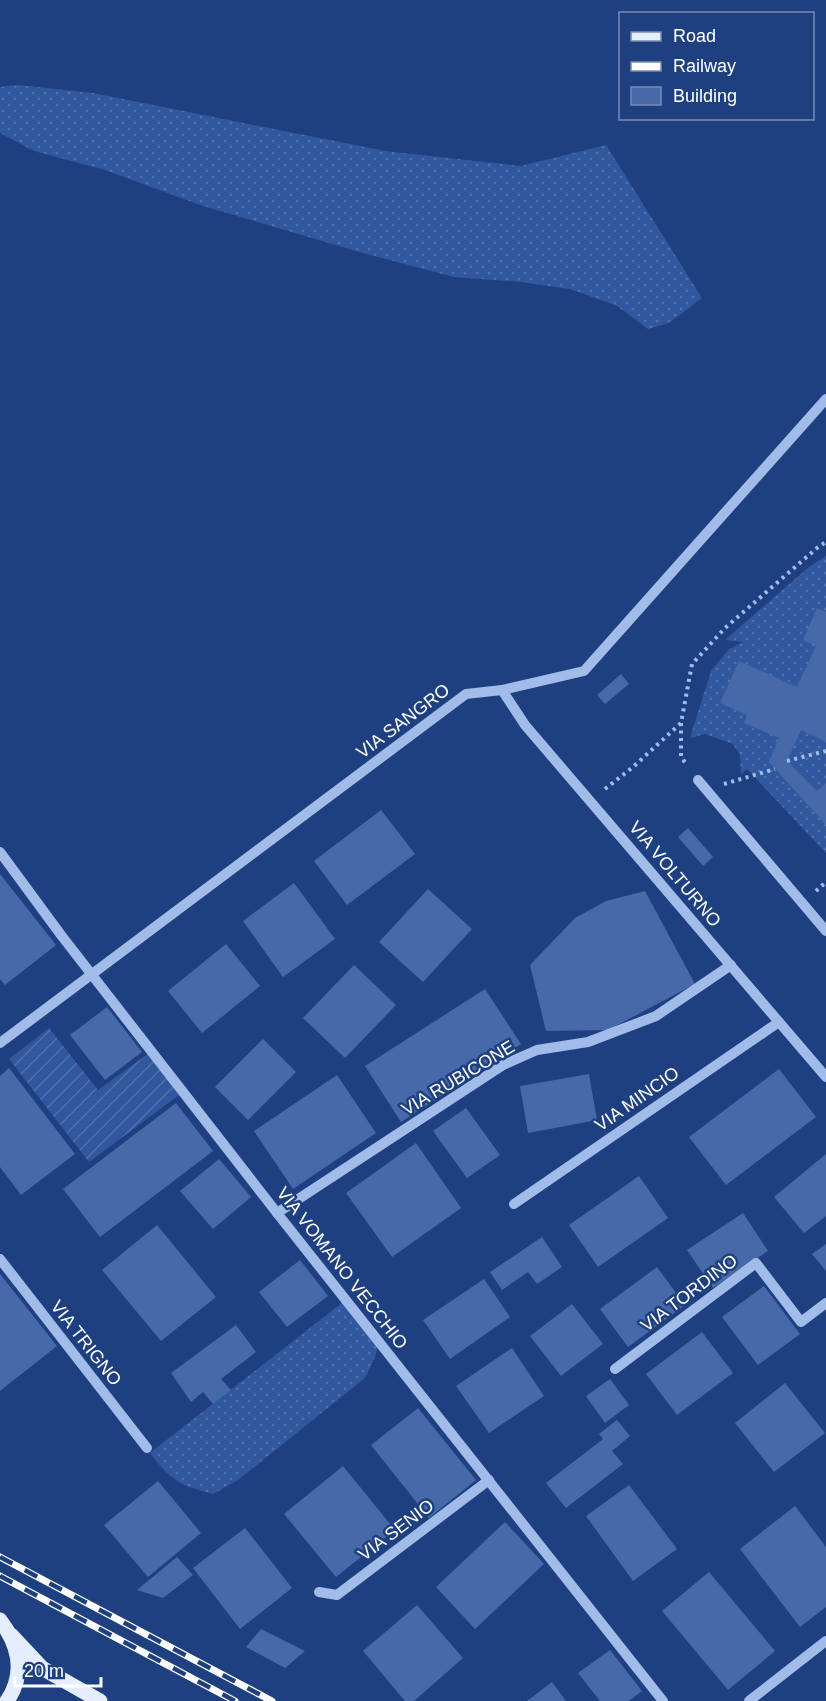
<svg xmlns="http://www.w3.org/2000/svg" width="826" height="1701" font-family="Arial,sans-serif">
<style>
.grass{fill:url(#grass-dots)}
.garden{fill:url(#garden-furrows)}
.building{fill:#4669aa}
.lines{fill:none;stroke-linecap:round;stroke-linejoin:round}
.path{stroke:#a2bce9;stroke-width:4;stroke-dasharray:3 4.5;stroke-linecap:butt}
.minor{stroke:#a2bce9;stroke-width:10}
.major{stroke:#e5edfe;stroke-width:15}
.rail-casing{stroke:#fff;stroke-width:7}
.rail{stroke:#1e4081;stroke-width:4.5;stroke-dasharray:14;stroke-linecap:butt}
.labels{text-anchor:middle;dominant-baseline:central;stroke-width:5;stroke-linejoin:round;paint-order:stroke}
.street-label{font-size:18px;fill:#fff;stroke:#1e4081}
</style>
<defs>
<pattern id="grass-dots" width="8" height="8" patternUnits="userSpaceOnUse" patternTransform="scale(1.5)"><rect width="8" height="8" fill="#31589f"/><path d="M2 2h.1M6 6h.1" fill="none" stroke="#5071ad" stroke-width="1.8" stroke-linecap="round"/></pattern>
<pattern id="garden-furrows" width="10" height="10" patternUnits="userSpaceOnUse" patternTransform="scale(1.5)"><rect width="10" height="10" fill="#31589f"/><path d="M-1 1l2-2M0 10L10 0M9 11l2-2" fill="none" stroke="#5071ad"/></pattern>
</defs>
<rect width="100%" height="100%" fill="#1e4081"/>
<!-- grass -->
<g class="grass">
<path d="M 18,85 L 93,93 L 385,151 L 521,166 L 606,145 L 702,298 L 669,323 L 648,329 L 617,306 L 570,289 L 521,282 L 454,277 L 363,253 L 203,206 L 105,170 L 34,151 L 0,133 L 0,87 Z"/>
<path d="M 826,556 L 826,853 L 747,769 L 741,775 L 740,755 L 733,744 L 705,734 L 690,738 L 711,671 L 729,649 L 743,642 L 725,640 L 809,567 Z"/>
<path d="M 343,1302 L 378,1345 L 375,1357 L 365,1378 L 238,1480 L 213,1494 C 181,1486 170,1480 150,1453 Z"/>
</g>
<!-- garden -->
<path class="garden" d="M 49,1028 L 98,1090 L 148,1054 L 179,1095 L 89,1162 L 9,1059 Z"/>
<!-- building -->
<g class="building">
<path d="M 817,608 L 826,612 L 826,742 L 801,730 L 787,761 L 817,791 L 826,783 L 826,825 L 769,762 L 779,738 L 744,723 L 747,715 L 720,703 L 739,661 L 797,687 L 816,646 L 803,640 Z"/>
<path d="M 621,674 L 629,684 L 605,704 L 597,695 Z"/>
<path d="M 381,810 L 415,854 L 347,905 L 314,861 Z"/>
<path d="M 688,828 L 713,857 L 703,866 L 678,837 Z"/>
<path d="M 0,874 L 56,945 L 5,985 L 0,979 Z"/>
<path d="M 294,883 L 335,939 L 283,977 L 243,921 Z"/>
<path d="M 428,889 L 472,929 L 423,982 L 379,942 Z"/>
<path d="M 645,891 L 695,984 L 608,1030 L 546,1031 L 530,965 L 575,918 L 606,901 Z"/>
<path d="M 226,944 L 260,986 L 202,1033 L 168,991 Z"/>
<path d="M 354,965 L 396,1005 L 345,1058 L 303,1018 Z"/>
<path d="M 485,989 L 521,1044 L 401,1122 L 365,1066 Z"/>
<path d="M 107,1007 L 142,1052 L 105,1080 L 70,1035 Z"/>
<path d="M 263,1039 L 296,1072 L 248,1120 L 215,1087 Z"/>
<path d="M 9,1068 L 75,1154 L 21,1195 L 0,1167 L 0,1076 Z"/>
<path d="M 779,1069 L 816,1117 L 726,1185 L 689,1137 Z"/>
<path d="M 589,1074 L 597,1120 L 528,1133 L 520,1086 Z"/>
<path d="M 337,1075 L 376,1133 L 293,1189 L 254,1131 Z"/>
<path d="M 176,1103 L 213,1151 L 100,1237 L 63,1189 Z"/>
<path d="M 466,1108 L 500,1155 L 467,1178 L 433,1131 Z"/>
<path d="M 416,1143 L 461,1208 L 392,1257 L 346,1193 Z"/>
<path d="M 826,1154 L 826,1216 L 804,1233 L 774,1197 Z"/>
<path d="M 219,1159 L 251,1197 L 213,1229 L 180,1191 Z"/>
<path d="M 639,1176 L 668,1218 L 598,1267 L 569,1225 Z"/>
<path d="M 743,1213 L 768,1251 L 713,1288 L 687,1250 Z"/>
<path d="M 157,1225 L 216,1297 L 161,1341 L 102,1270 Z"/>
<path d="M 542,1237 L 562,1267 L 537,1284 L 528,1272 L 502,1290 L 490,1272 Z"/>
<path d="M 826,1244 L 826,1271 L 812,1254 Z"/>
<path d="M 300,1260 L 328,1296 L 287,1327 L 259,1292 Z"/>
<path d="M 657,1267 L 685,1305 L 628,1347 L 600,1309 Z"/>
<path d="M 0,1274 L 57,1346 L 0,1391 Z"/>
<path d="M 484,1279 L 510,1317 L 450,1359 L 423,1320 Z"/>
<path d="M 764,1286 L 800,1334 L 758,1365 L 722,1317 Z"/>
<path d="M 572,1304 L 603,1344 L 561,1376 L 530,1336 Z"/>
<path d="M 236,1325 L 256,1352 L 221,1379 L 231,1390 L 213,1404 L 203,1392 L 191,1402 L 171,1373 Z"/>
<path d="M 702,1332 L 733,1373 L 677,1415 L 646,1374 Z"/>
<path d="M 512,1348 L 544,1396 L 489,1433 L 456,1386 Z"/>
<path d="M 610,1379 L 629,1405 L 605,1423 L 586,1396 Z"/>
<path d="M 785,1383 L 825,1433 L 774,1472 L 735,1423 Z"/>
<path d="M 418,1408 L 476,1480 L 429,1518 L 371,1445 Z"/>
<path d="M 617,1420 L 630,1436 L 612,1451 L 623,1464 L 566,1508 L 546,1483 L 603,1439 L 599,1434 Z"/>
<path d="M 343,1466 L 395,1530 L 336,1577 L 284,1514 Z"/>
<path d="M 158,1481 L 201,1533 L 148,1577 L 104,1525 Z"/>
<path d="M 629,1485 L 677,1549 L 633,1581 L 586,1516 Z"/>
<path d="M 795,1506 L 826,1547 L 826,1607 L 800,1627 L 740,1549 Z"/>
<path d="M 505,1522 L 544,1564 L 475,1629 L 436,1587 Z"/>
<path d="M 245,1528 L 292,1588 L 240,1629 L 193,1568 Z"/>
<path d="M 177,1557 L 193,1575 L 163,1598 L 137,1590 Z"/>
<path d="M 709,1572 L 775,1651 L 728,1690 L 662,1611 Z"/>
<path d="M 417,1605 L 463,1658 L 414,1701 L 405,1701 L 363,1651 Z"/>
<path d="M 261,1629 L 305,1651 L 285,1668 L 246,1647 Z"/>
<path d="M 610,1650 L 642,1691 L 629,1701 L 600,1701 L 578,1673 Z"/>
<path d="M 552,1682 L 566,1701 L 527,1701 Z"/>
</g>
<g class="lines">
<!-- path -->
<g class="path">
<path d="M 681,723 L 681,757 L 687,765"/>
<path d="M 787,761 L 826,751"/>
<path d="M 724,784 L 775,769"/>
<path d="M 605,789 L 633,767 L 681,723 L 692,664 L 725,628 L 817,548 L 826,542"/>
<path d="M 816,891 L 826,882"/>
</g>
<!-- minor -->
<g class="minor">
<path d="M 502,690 L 525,725 L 826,1077"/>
<path d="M 698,780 L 826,931"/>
<path d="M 0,852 L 61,935 L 277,1213 L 663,1701"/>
<path d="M 0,1043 L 466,694 L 502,690 L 584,671 L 826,399"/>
<path d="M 514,1204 L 779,1022"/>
<path d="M 277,1213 L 503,1065 L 537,1050 L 588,1042 L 656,1016 L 731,965"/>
<path d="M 0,1259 L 147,1448"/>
<path d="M 615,1369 L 756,1263 L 801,1322 L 826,1303"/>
<path d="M 319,1592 L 337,1595 L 489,1480"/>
<path d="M 749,1701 L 826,1641"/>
</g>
<!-- major -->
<g class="major">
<path d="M 0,1620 C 19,1645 26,1673 7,1701"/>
<path d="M 11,1635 L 42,1668 L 100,1701"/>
</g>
<defs>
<g id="rail">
<path d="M 0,1557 L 272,1701"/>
<path d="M 0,1576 L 235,1701"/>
</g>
</defs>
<!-- rail casing -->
<use href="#rail" class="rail-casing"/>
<!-- rail -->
<use href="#rail" class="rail"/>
</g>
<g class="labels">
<!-- street labels -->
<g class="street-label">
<text transform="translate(403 721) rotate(-37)">VIA SANGRO</text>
<text transform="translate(675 874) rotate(50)">VIA VOLTURNO</text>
<text transform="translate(458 1078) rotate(-31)">VIA RUBICONE</text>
<text transform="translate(637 1099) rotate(-35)">VIA MINCIO</text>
<text transform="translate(342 1268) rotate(52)">VIA VOMANO VECCHIO</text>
<text transform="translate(689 1293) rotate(-37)">VIA TORDINO</text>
<text transform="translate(86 1343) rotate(52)">VIA TRIGNO</text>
<text transform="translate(396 1530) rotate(-37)">VIA SENIO</text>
</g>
</g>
<!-- legend -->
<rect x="619" y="12" width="195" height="108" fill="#1e4081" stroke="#788cb3" stroke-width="1.5"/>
<rect x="631" y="32" width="30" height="9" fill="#e5edfe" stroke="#788cb3" stroke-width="1.5"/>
<text x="673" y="42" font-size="18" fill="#ffffff">Road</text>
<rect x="631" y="62" width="30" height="9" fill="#ffffff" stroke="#788cb3" stroke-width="1.5"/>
<text x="673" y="72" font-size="18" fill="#ffffff">Railway</text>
<rect x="631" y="87" width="30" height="18" fill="#4669aa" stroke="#788cb3" stroke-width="1.5"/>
<text x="673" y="102" font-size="18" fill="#ffffff">Building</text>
<!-- scale -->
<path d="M15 1677v9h86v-9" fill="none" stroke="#ffffff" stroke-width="3"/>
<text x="24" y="1677" font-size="18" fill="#ffffff" stroke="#1e4081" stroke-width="4.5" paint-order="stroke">20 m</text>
</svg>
